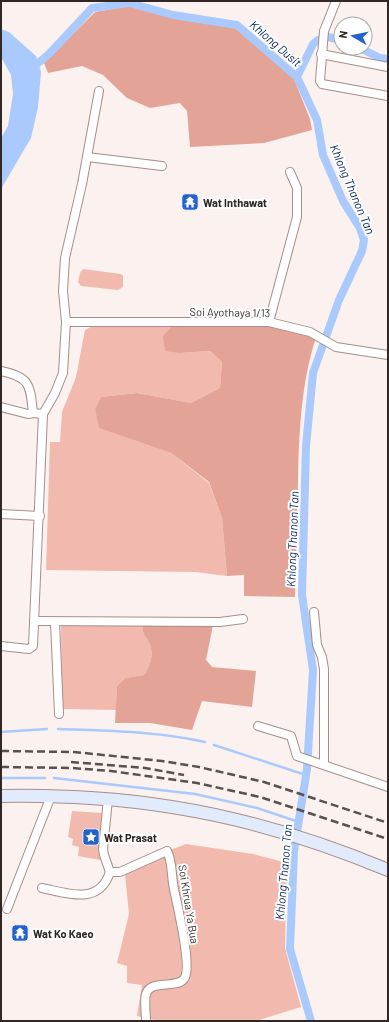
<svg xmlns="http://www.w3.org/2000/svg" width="389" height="1022" font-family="Barlow,sans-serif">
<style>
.green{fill:#f2baae}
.forest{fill:#e3a396}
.water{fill:#aac9fc}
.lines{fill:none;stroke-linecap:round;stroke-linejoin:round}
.stream{stroke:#aac9fc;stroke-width:2.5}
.canal{stroke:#aac9fc;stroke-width:8}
.minor-casing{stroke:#a68e89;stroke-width:10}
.secondary-casing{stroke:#a68e89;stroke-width:14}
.minor{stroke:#fff;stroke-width:8}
.secondary{stroke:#e1ebfc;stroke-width:12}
.rail{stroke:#5a504e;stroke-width:2.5;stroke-dasharray:8 4;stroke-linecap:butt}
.labels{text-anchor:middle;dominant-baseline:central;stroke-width:4;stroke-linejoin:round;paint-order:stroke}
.poi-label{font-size:11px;font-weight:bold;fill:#312725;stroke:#fff;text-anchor:start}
.street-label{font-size:11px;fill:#312725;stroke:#fff}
.water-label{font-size:12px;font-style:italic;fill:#05255e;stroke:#fff}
</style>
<rect width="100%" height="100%" fill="#fbf1ef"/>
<!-- green -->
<g class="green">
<path d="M 83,269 L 121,274 L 123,276 L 123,287 L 118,290 L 81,286 L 78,282 L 80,273 Z"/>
<path d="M 173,325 L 180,353 L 210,351 L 222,362 L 220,388 L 191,403 L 137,393 L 101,397 L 95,409 L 100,428 L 171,453 L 209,483 L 222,518 L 227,576 L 195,572 L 46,570 L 50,442 L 60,442 L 62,412 L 76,377 L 85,330 L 91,327 Z"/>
<path d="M 63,625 L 142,625 C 143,639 147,635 150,645 C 154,656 150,666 144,675 L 125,678 L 117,686 L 116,710 L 62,709 L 61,627 Z"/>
<path d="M 72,811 L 102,813 L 99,848 L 100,860 L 78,856 L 79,847 L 72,845 L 73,839 L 68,837 Z"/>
<path d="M 186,844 L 253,854 L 287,863 L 285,948 L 301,1007 L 256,1021 L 159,1021 L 137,1016 L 142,985 L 127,983 L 127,966 L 117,963 L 129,914 L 125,874 L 146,859 Z"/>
</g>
<!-- forest -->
<g class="forest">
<path d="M 129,6 L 172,17 L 235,28 L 294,79 L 310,119 L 312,130 L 264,143 L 190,147 L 187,111 L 180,103 L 150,108 L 127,98 L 103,75 L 82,66 L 48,73 L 44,63 L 95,12 Z"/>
<path d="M 269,324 L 316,337 C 301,384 299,432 298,481 C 297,520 296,558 295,597 L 244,596 L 244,575 L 227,576 L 222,518 L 209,482 L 171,453 L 99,428 L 95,409 L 101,397 L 137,393 L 191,403 L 220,388 L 222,362 L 210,351 L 180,353 L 165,351 L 163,336 L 173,325 Z"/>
<path d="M 142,625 L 213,625 L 206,660 L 212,667 L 256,671 L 252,707 L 202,701 L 192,730 L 150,723 L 115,723 L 117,686 L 125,678 L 144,675 C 150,666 154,655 150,645 C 147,635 143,639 142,625 Z"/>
</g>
<!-- water -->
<path class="water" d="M 1,29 L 9,32 L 36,56 L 41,72 L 38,107 L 31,138 L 1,189 L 1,138 L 8,126 L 13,94 L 11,75 L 1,57 Z"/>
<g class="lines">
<!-- stream -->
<g class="stream">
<path d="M 58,729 C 108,731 157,731 205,742"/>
<path d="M 1,732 L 47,729"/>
<path d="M 214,745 L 306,775"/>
<path d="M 1,778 L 45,778"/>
<path d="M 54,778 L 195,794 L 257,808 L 299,822"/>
</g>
<!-- canal -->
<g class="canal">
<path d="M 328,37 L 341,40"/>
<path d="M 360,48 L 380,58 L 388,59"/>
<path d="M 31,69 L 49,54 L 92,8 L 129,3 L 173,15 L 237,25 L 297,77 L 317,120 L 323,155 L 343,201 L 360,228 L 364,240 L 362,251 L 339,300 L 313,373 L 306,446 L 302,595 L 313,670 L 307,769 L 294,851 L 290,949 L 311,1021"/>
<path d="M 297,77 L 313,44 L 318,40"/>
</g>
<defs>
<g id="minor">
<path d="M 336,1 L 324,31 L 320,81 L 322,84 L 388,96"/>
<path d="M 321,54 L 388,67"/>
<path d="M 87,157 L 162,166"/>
<path d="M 66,322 L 269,322 L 310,332 L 336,347 L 388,355"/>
<path d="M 269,322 L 297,217 L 297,188 L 290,172"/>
<path d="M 1,371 C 31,377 30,386 33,413 L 43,414"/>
<path d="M 1,407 L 28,414 L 33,413"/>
<path d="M 1,514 L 40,516"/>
<path d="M 314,612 L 317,645 L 322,657 L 324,669 L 324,764"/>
<path d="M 34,621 L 220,622 L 243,619"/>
<path d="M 55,622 L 59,714"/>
<path d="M 1,646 L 29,649 L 33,646 L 43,414 L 55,393 L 63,373 L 66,322 L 63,291 L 65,258 L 82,184 L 99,91"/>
<path d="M 258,726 L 291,736 L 297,756 L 388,787"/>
<path d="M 108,799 L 103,849 L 104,855 L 110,872"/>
<path d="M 110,872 L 120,872 L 167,851 C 173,863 171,876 174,889 C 177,905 193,968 184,979 C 176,989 151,979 146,994 C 144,1001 146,1013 146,1021"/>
<path d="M 42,888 C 67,893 99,906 110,872"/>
<path d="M 7,909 L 51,796"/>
</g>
<path id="secondary" d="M 1,796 C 25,795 50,796 74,797 C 185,802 285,827 388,870"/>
</defs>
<!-- minor casing -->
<use href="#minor" class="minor-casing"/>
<!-- secondary casing -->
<use href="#secondary" class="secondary-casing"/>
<!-- minor -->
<use href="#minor" class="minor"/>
<!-- secondary -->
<use href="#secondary" class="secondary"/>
<!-- rail -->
<g class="rail">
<path d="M 1,751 L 74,752 L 162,761 L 199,767 L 264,782 L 388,823"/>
<path d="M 71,762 L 145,768 L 184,775"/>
<path d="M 1,767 L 73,768 L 111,771 L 197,783 L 260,797 L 388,839"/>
</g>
</g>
<!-- icons -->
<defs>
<symbol id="temple-square" viewBox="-11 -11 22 22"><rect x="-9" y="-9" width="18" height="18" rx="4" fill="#2361cd" stroke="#fff"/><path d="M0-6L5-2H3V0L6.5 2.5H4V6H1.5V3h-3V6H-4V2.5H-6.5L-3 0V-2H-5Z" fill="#fff"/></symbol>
<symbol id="sight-square" viewBox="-11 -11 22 22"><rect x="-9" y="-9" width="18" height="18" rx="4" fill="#2361cd" stroke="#fff"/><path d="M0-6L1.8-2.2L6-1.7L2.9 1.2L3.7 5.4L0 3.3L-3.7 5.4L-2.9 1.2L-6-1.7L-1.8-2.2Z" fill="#fff"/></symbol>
</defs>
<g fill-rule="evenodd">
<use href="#temple-square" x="180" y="192" width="20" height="20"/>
<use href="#sight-square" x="81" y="827" width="20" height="20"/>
<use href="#temple-square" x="10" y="923" width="20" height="20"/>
</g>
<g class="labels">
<!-- poi labels -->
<g class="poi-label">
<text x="203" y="202">Wat Inthawat</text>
<text x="104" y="837">Wat Prasat</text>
<text x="33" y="933">Wat Ko Kaeo</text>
</g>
<!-- street labels -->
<g class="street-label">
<text transform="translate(230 312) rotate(1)">Soi Ayothaya 1/13</text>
<text transform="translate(189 904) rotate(81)">Soi Khrua Ya Bua</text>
</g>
<!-- water labels -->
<g class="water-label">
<text transform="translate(276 43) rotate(41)">Khlong Dusit</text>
<text transform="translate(353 189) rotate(67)">Khlong Thanon Tan</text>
<text transform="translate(292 539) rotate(-88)">Khlong Thanon Tan</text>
<text transform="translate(283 872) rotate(-85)">Khlong Thanon Tan</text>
</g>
</g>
<!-- border -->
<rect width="389" height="1022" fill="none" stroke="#312725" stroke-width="4"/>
<!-- north arrow -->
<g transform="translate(353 36) rotate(279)"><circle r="19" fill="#ffffff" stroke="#ada9a8"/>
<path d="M0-3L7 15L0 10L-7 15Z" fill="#2361cd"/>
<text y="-6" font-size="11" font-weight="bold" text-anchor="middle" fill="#312725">N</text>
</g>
</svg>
